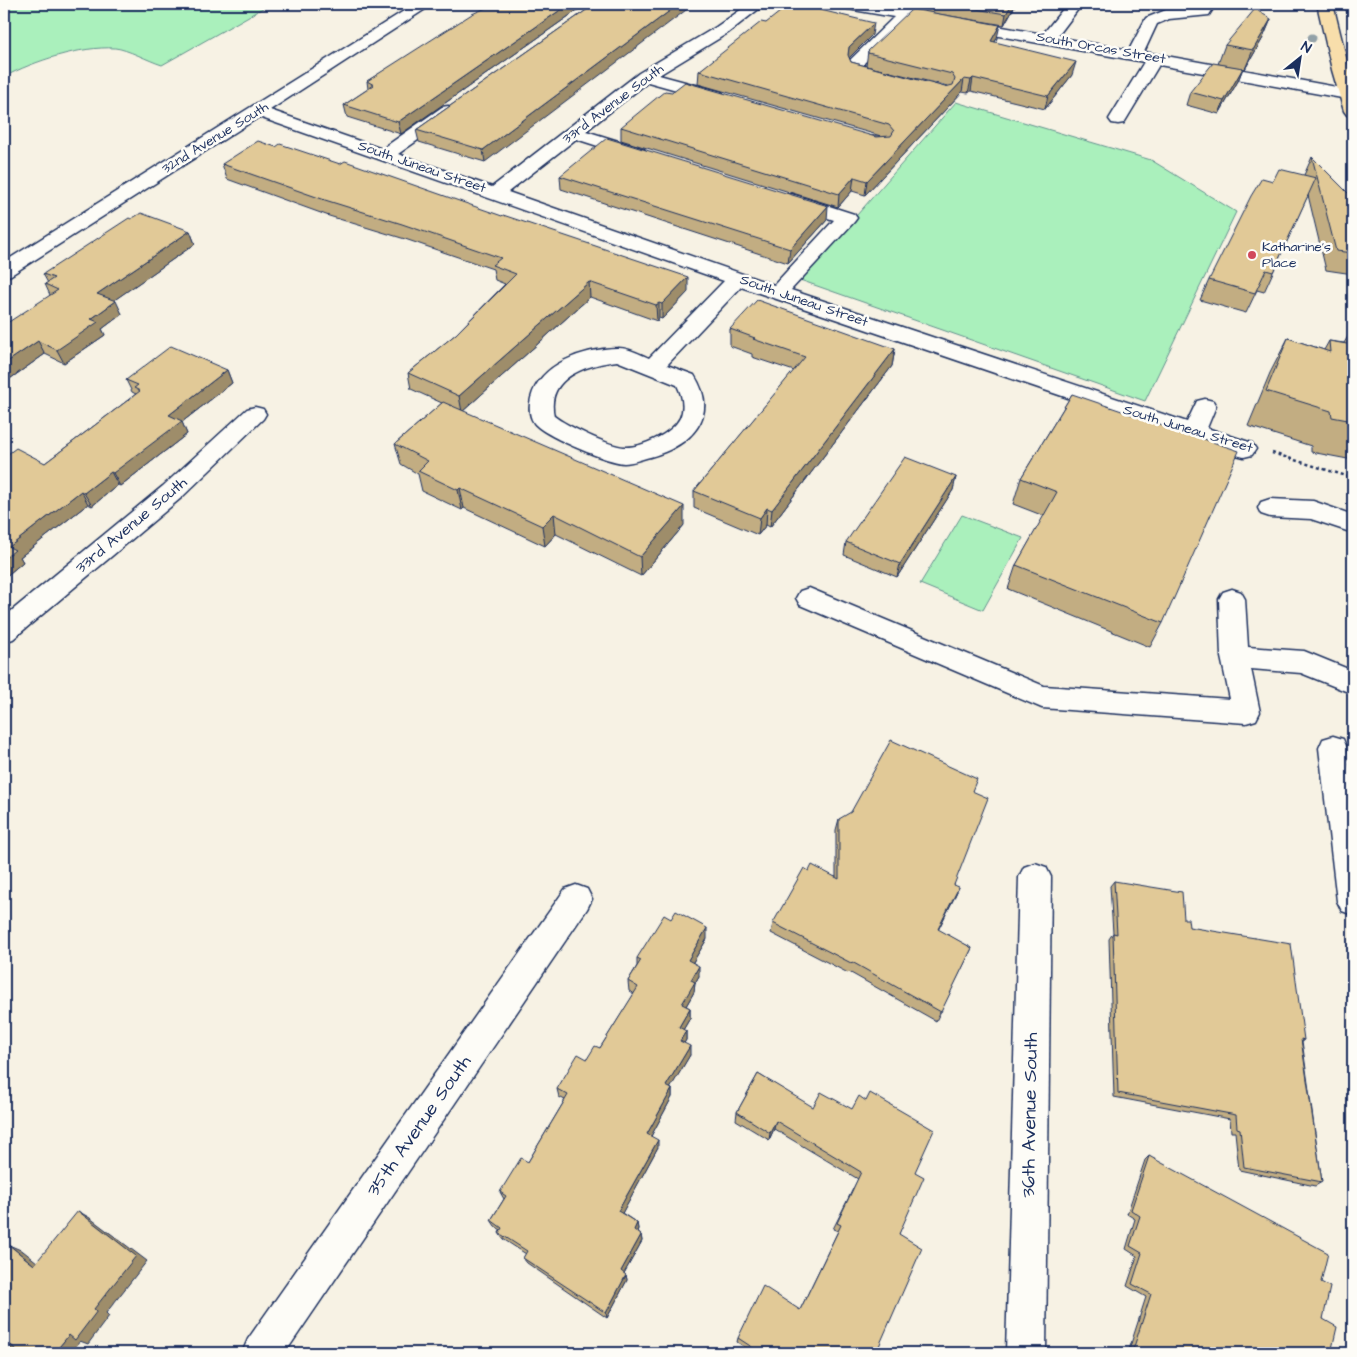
<svg xmlns="http://www.w3.org/2000/svg" width="1357" height="1357" font-family="'Architects Daughter',sans-serif">
<style>
.green{fill:#aaf0bc;stroke:#62908d}
.lines{fill:none;stroke-linecap:round;stroke-linejoin:round}
.minor-casing{stroke:#1b2f5e;stroke-width:3}
.major-casing{stroke:#1b2f5e;stroke-width:3}
.path{stroke:#1b2f5e;stroke-width:2.5;stroke-dasharray:3 3;stroke-linecap:butt}
.minor{fill:#fdfcf7;fill-rule:evenodd}
.major{fill:#f8deab;fill-rule:evenodd}
.tram{stroke:#1b2f5e;stroke-width:1}
.tree{fill:#92a1a8}
.wall{fill:#c2ad82;stroke:#1b2f5e}
.shaded-wall{fill:#9e8d6a;stroke:#1b2f5e}
.building{fill:#e1c997;stroke:#1b2f5e}
.poi-dot{fill:#d1495b;stroke:#fdfcf7;stroke-width:2}
.labels{text-anchor:middle;dominant-baseline:central;stroke-width:5;stroke-linejoin:round;paint-order:stroke}
.far-street-label{font-size:14px;fill:#1b2f5e;stroke:#fdfcf7}
.far-poi-label{font-size:14px;fill:#1b2f5e;stroke:#fdfcf7;text-anchor:start}
.street-label{font-size:16px;fill:#1b2f5e;stroke:#fdfcf7}
.near-street-label{font-size:19px;fill:#1b2f5e;stroke:#fdfcf7}
</style>
<rect width="100%" height="100%" fill="#f7f2e4"/>
<filter id="ink" filterUnits="userSpaceOnUse"><feTurbulence type="fractalNoise" baseFrequency=".02" numOctaves="2"/><feDisplacementMap in="SourceGraphic" scale="10" xChannelSelector="R" yChannelSelector="G"/><feConvolveMatrix kernelMatrix="1 2 1 2 8 2 1 2 1" color-interpolation-filters="sRGB"/></filter>
<g filter="url(#ink)">
<!-- green -->
<g class="green">
<path d="M 4,4 L 270,4 L 162,65 C 149,61 127,49 115,48 C 80,46 34,61 4,77 Z"/>
<path d="M 956,102 L 1151,160 L 1236,212 L 1145,401 L 800,280 Z"/>
<path d="M 962,515 L 1023,538 L 983,610 L 920,584 Z"/>
</g>
<g class="lines">
<defs>
<g id="minor">
<path d="M 415,4 L 433,4 L 270,110 L 382,149 L 442,107 L 448,106 L 454,107 L 457,111 L 454,115 L 398,154 L 492,187 L 639,73 L 716,27 L 749,4 L 765,4 L 728,33 L 659,75 L 722,92 L 724,96 L 722,100 L 716,101 L 648,82 L 586,131 L 644,149 L 647,153 L 644,157 L 638,158 L 632,157 L 576,139 L 508,192 L 774,285 L 834,220 L 784,204 L 782,200 L 784,196 L 791,194 L 798,196 L 854,214 L 857,218 L 854,222 L 791,290 L 1187,422 L 1197,401 L 1205,399 L 1213,401 L 1216,406 L 1207,428 L 1252,443 L 1256,449 L 1252,455 L 1244,457 L 1236,455 L 741,287 L 667,365 L 694,375 C 721,417 690,446 650,457 C 642,459 632,463 624,463 C 607,462 544,436 534,423 C 529,416 529,406 531,398 C 540,363 584,349 617,348 C 627,347 640,354 649,358 L 724,281 L 259,117 L 11,275 L 4,277 L 4,262 ZM 617,361 L 677,385 C 682,395 685,407 680,418 C 672,434 641,448 624,447 C 609,446 565,425 554,416 C 545,377 587,365 617,361 Z"/>
<path d="M 841,4 L 872,4 L 902,9 L 908,4 L 922,4 L 917,12 L 1043,34 L 1067,4 L 1082,4 L 1057,37 L 1129,50 L 1146,18 L 1166,10 L 1199,8 L 1202,4 L 1216,4 L 1209,15 L 1169,19 L 1157,24 L 1144,52 L 1353,90 L 1353,100 L 1159,65 L 1124,123 L 1118,124 L 1112,123 L 1109,119 L 1144,62 L 909,20 L 864,63 L 864,67 L 892,74 L 894,78 L 892,82 L 886,83 L 850,73 L 848,70 L 848,62 L 894,17 L 848,9 L 843,7 Z"/>
<path d="M 255,407 L 263,409 L 266,414 L 263,419 L 181,498 L 13,639 L 4,642 L 4,617 L 163,486 L 247,409 Z"/>
<path d="M 1270,499 L 1313,501 L 1353,515 L 1353,533 L 1311,519 L 1270,517 L 1261,514 L 1258,508 L 1261,502 Z"/>
<path d="M 809,588 L 1044,686 L 1230,699 L 1221,657 L 1219,599 L 1223,592 L 1232,589 L 1241,592 L 1245,599 L 1248,647 L 1304,651 L 1353,671 L 1353,694 L 1301,673 L 1251,669 L 1260,712 L 1256,720 L 1246,723 L 1042,708 L 800,605 L 796,598 L 800,591 Z"/>
<path d="M 1333,736 L 1343,739 L 1347,748 L 1353,790 L 1353,915 L 1342,911 L 1337,901 L 1319,748 L 1323,739 Z"/>
<path d="M 1035,863 L 1046,867 L 1051,877 L 1046,1353 L 1006,1353 L 1019,877 L 1024,867 Z"/>
<path d="M 576,885 L 587,889 L 592,899 L 587,909 L 285,1353 L 242,1353 L 248,1339 L 565,889 Z"/>
</g>
<path id="major" d="M 1317,4 L 1333,4 L 1353,86 L 1353,116 L 1347,115 L 1344,111 L 1332,70 Z"/>
</defs>
<!-- minor casing -->
<use href="#minor" class="minor-casing"/>
<!-- major casing -->
<use href="#major" class="major-casing"/>
<!-- path -->
<path class="path" d="M 1272,453 L 1353,478"/>
<!-- minor -->
<use href="#minor" class="minor"/>
<!-- major -->
<use href="#major" class="major"/>
<!-- tram -->
<path class="tram" d="M 1344,4 L 1353,32"/>
</g>
<!-- trees -->
<circle class="tree" cx="1312" cy="38" r="4.5"/>
<!-- wall -->
<g class="wall">
<path d="M 495,4 L 586,4 L 401,134 L 347,117 L 344,105 L 368,89 L 367,81 Z"/>
<path d="M 595,4 L 485,162 L 419,142 L 416,130 Z"/>
<path d="M 921,4 L 1018,4 L 1013,9 L 1004,25 L 920,11 Z"/>
<path d="M 1169,4 L 1186,4 L 1184,7 Z"/>
<path d="M 1271,19 L 1263,38 L 1245,69 L 1218,64 L 1225,45 Z"/>
<path d="M 766,23 L 872,35 L 849,58 L 851,62 L 945,87 L 947,86 L 866,66 L 868,51 L 997,38 L 995,42 L 1072,75 L 1045,109 L 971,91 L 968,93 L 962,92 L 865,195 L 852,191 L 838,207 L 621,140 L 621,127 L 881,136 L 698,84 L 699,71 Z"/>
<path d="M 1243,68 L 1238,81 L 1219,114 L 1186,105 L 1190,92 Z"/>
<path d="M 1312,157 L 1353,198 L 1353,274 L 1326,270 L 1308,195 L 1264,292 L 1257,290 L 1246,313 L 1200,300 L 1209,280 L 1304,175 Z"/>
<path d="M 222,164 L 688,292 L 662,319 L 659,318 L 657,321 L 590,297 L 463,411 L 684,525 L 641,576 L 556,534 L 545,546 L 464,508 L 462,510 L 422,491 L 418,474 L 401,464 L 395,444 L 442,403 L 411,389 L 408,373 L 456,334 L 505,284 L 495,280 L 493,269 L 405,239 L 329,216 L 227,179 Z"/>
<path d="M 560,176 L 827,220 L 788,263 L 561,189 Z"/>
<path d="M 190,231 L 195,244 L 114,300 L 122,314 L 102,329 L 105,335 L 64,363 L 45,354 L 4,383 L 50,295 L 45,284 L 48,283 L 43,274 Z"/>
<path d="M 1353,328 L 1353,460 L 1311,452 L 1311,446 L 1248,426 L 1270,373 L 1288,338 L 1324,350 L 1329,341 L 1344,343 Z"/>
<path d="M 730,329 L 895,349 L 892,366 L 770,527 L 766,525 L 758,535 L 694,508 L 694,491 L 794,371 L 752,357 L 752,354 L 730,346 Z"/>
<path d="M 227,370 L 232,383 L 182,422 L 187,434 L 120,486 L 118,485 L 92,506 L 88,504 L 20,557 L 23,562 L 4,578 L 4,457 L 45,463 L 136,394 L 132,392 L 126,380 Z"/>
<path d="M 1072,394 L 1163,623 L 1150,647 L 1008,589 L 1016,565 L 1044,516 L 1013,504 L 1021,478 Z"/>
<path d="M 956,477 L 953,490 L 897,577 L 844,555 L 846,542 Z"/>
<path d="M 973,791 L 954,885 L 954,898 L 938,930 L 972,948 L 936,1021 L 849,972 L 848,973 L 771,933 L 773,923 L 809,871 L 836,877 L 836,830 L 839,819 Z"/>
<path d="M 1114,881 L 1184,919 L 1189,927 L 1304,1040 L 1302,1041 L 1322,1182 L 1315,1186 L 1239,1170 L 1235,1132 L 1231,1132 L 1230,1119 L 1114,1097 L 1109,939 L 1113,933 L 1110,886 Z"/>
<path d="M 707,939 L 693,962 L 699,976 L 695,983 L 694,992 L 686,1006 L 690,1008 L 690,1018 L 683,1030 L 686,1031 L 686,1040 L 684,1043 L 690,1055 L 670,1088 L 672,1089 L 672,1097 L 651,1136 L 658,1147 L 622,1213 L 637,1223 L 638,1229 L 637,1232 L 641,1235 L 642,1241 L 624,1273 L 626,1275 L 627,1280 L 607,1318 L 527,1263 L 523,1258 L 526,1254 L 503,1239 L 499,1233 L 501,1230 L 495,1226 L 491,1220 L 504,1199 L 500,1192 L 528,1162 L 565,1100 L 559,1097 L 557,1089 L 587,1059 L 600,1048 L 634,994 L 629,991 L 628,981 L 637,966 L 637,958 Z"/>
<path d="M 758,1074 L 915,1172 L 899,1234 L 876,1353 L 754,1353 L 737,1342 L 738,1338 L 800,1310 L 838,1231 L 833,1229 L 858,1179 L 774,1129 L 769,1140 L 736,1120 L 737,1112 Z"/>
<path d="M 1149,1156 L 1321,1282 L 1323,1319 L 1331,1353 L 1128,1353 L 1146,1297 L 1127,1286 L 1137,1256 L 1126,1249 L 1135,1219 L 1127,1214 L 1145,1160 Z"/>
</g>
<!-- shaded-wall -->
<g class="shaded-wall">
<path d="M 569,4 L 586,4 L 401,134 L 398,122 Z"/>
<path d="M 679,4 L 694,4 L 485,162 L 483,150 Z"/>
<path d="M 1012,4 L 1018,4 L 1013,9 L 1004,25 L 1006,14 Z"/>
<path d="M 1271,19 L 1263,38 L 1245,69 L 1253,50 Z"/>
<path d="M 874,23 L 872,35 L 847,60 L 849,47 Z"/>
<path d="M 1000,25 L 997,38 L 988,54 L 991,41 Z"/>
<path d="M 1076,62 L 1072,75 L 1045,109 L 1048,96 Z"/>
<path d="M 1243,68 L 1238,81 L 1219,114 L 1224,101 Z"/>
<path d="M 973,78 L 971,91 L 968,93 L 971,80 Z"/>
<path d="M 964,79 L 962,92 L 865,195 L 867,181 Z"/>
<path d="M 854,177 L 852,191 L 838,207 L 839,194 Z"/>
<path d="M 828,206 L 827,220 L 788,263 L 790,249 Z"/>
<path d="M 190,231 L 195,244 L 103,308 L 97,294 Z"/>
<path d="M 688,277 L 688,292 L 662,319 L 662,304 Z"/>
<path d="M 589,282 L 590,297 L 462,412 L 459,396 Z"/>
<path d="M 116,301 L 122,314 L 102,329 L 105,335 L 64,363 L 57,350 L 91,319 Z"/>
<path d="M 659,303 L 659,318 L 657,321 L 656,305 Z"/>
<path d="M 38,341 L 45,354 L 4,383 L 4,364 Z"/>
<path d="M 895,349 L 892,366 L 770,527 L 772,510 Z"/>
<path d="M 227,370 L 232,383 L 182,422 L 187,434 L 120,486 L 113,473 L 169,415 Z"/>
<path d="M 111,472 L 118,485 L 92,506 L 84,493 Z"/>
<path d="M 956,477 L 953,490 L 897,577 L 900,564 Z"/>
<path d="M 460,488 L 464,508 L 462,510 L 458,490 Z"/>
<path d="M 81,491 L 88,504 L 20,557 L 23,562 L 4,578 L 4,559 L 9,547 Z"/>
<path d="M 684,506 L 684,525 L 641,576 L 640,557 Z"/>
<path d="M 767,508 L 766,525 L 758,535 L 760,518 Z"/>
<path d="M 554,514 L 556,534 L 545,546 L 542,526 Z"/>
<path d="M 959,887 L 954,898 L 933,940 L 938,929 Z"/>
<path d="M 707,928 L 707,939 L 688,970 L 688,960 Z"/>
<path d="M 699,966 L 699,976 L 695,983 L 694,992 L 682,1013 L 682,1004 L 691,980 Z"/>
<path d="M 690,1008 L 690,1018 L 679,1037 L 679,1027 Z"/>
<path d="M 686,1031 L 686,1040 L 680,1050 L 680,1041 Z"/>
<path d="M 690,1046 L 690,1055 L 667,1094 L 666,1086 Z"/>
<path d="M 672,1089 L 672,1097 L 648,1142 L 647,1134 Z"/>
<path d="M 776,1121 L 774,1129 L 769,1140 L 770,1133 Z"/>
<path d="M 658,1140 L 658,1147 L 620,1217 L 618,1211 Z"/>
<path d="M 78,1211 L 90,1218 L 147,1261 L 106,1313 L 109,1316 L 88,1344 L 80,1341 L 71,1353 L 54,1353 L 69,1335 L 94,1309 Z"/>
<path d="M 637,1223 L 638,1229 L 634,1236 L 634,1230 Z"/>
<path d="M 641,1235 L 642,1241 L 622,1277 L 621,1271 Z"/>
<path d="M 9,1245 L 23,1251 L 47,1270 L 34,1265 Z"/>
<path d="M 626,1275 L 627,1280 L 607,1318 L 606,1313 Z"/>
<path d="M 11,1345 L 21,1353 L 16,1353 L 6,1351 Z"/>
</g>
<!-- building -->
<g class="building">
<path d="M 495,4 L 569,4 L 398,122 L 344,105 L 374,85 L 367,81 L 472,14 Z"/>
<path d="M 595,4 L 679,4 L 483,150 L 416,130 Z"/>
<path d="M 790,4 L 796,4 L 874,23 L 849,47 L 848,55 L 851,62 L 945,87 L 953,85 L 955,79 L 952,74 L 868,53 L 868,51 L 912,9 L 1000,25 L 991,41 L 1076,62 L 1048,96 L 973,78 L 971,80 L 964,79 L 867,181 L 854,177 L 839,194 L 621,127 L 665,91 L 672,92 L 685,82 L 876,137 L 891,136 L 894,131 L 889,125 L 699,71 L 761,22 L 766,23 Z"/>
<path d="M 945,4 L 1012,4 L 1006,14 Z"/>
<path d="M 1255,9 L 1271,19 L 1253,50 L 1225,45 Z"/>
<path d="M 1213,63 L 1243,68 L 1224,101 L 1190,92 Z"/>
<path d="M 607,138 L 828,206 L 790,249 L 560,176 Z"/>
<path d="M 258,141 L 276,147 L 280,144 L 340,164 L 345,161 L 502,216 L 503,215 L 688,277 L 662,304 L 659,303 L 656,305 L 589,282 L 459,396 L 408,373 L 456,334 L 516,274 L 492,265 L 501,258 L 402,224 L 325,200 L 222,164 Z"/>
<path d="M 1312,157 L 1353,198 L 1353,253 L 1336,251 Z"/>
<path d="M 1279,169 L 1316,178 L 1273,272 L 1266,270 L 1255,293 L 1209,280 L 1251,196 L 1262,178 L 1273,181 Z"/>
<path d="M 141,213 L 190,231 L 97,294 L 116,301 L 91,319 L 98,322 L 57,350 L 38,341 L 4,364 L 4,325 L 58,290 L 45,284 L 54,278 L 43,274 L 129,218 L 131,219 Z"/>
<path d="M 757,300 L 895,349 L 772,510 L 767,508 L 760,518 L 694,491 L 805,357 L 753,339 L 755,338 L 730,329 Z"/>
<path d="M 1288,338 L 1330,352 L 1329,341 L 1353,345 L 1353,421 L 1332,417 L 1331,411 L 1266,391 Z"/>
<path d="M 171,346 L 227,370 L 169,415 L 182,421 L 113,473 L 111,472 L 84,493 L 81,491 L 9,547 L 15,550 L 4,559 L 4,457 L 16,448 L 45,463 L 140,391 L 134,388 L 138,385 L 126,380 Z"/>
<path d="M 1072,394 L 1239,451 L 1163,623 L 1016,565 L 1057,492 L 1021,478 Z"/>
<path d="M 443,402 L 684,506 L 640,557 L 554,514 L 542,526 L 460,488 L 458,490 L 418,471 L 428,461 L 395,444 Z"/>
<path d="M 905,457 L 956,477 L 900,564 L 846,542 Z"/>
<path d="M 891,740 L 977,779 L 972,791 L 988,798 L 954,885 L 959,887 L 938,929 L 972,948 L 941,1012 L 852,962 L 851,963 L 773,923 L 804,868 L 809,871 L 812,865 L 839,879 L 839,819 L 851,812 Z"/>
<path d="M 1114,881 L 1182,892 L 1184,919 L 1188,919 L 1189,927 L 1291,944 L 1304,1040 L 1301,1039 L 1322,1182 L 1244,1167 L 1240,1129 L 1237,1128 L 1236,1115 L 1118,1093 L 1113,933 L 1117,934 Z"/>
<path d="M 676,911 L 707,928 L 688,960 L 699,966 L 691,980 L 695,982 L 682,1004 L 690,1008 L 679,1027 L 686,1031 L 680,1041 L 690,1046 L 666,1086 L 672,1089 L 647,1134 L 658,1140 L 618,1211 L 637,1223 L 634,1230 L 641,1235 L 621,1271 L 626,1275 L 606,1313 L 523,1258 L 527,1251 L 499,1233 L 502,1228 L 491,1220 L 506,1196 L 500,1192 L 521,1158 L 528,1162 L 568,1095 L 557,1089 L 578,1054 L 587,1059 L 595,1046 L 600,1048 L 638,987 L 628,981 L 641,960 L 637,958 L 664,915 L 671,919 Z"/>
<path d="M 758,1074 L 813,1107 L 821,1092 L 852,1109 L 859,1096 L 866,1101 L 870,1093 L 934,1130 L 915,1172 L 924,1177 L 899,1234 L 922,1248 L 876,1353 L 761,1353 L 738,1338 L 763,1286 L 800,1310 L 841,1225 L 837,1223 L 861,1172 L 776,1121 L 770,1133 L 737,1112 Z"/>
<path d="M 1149,1156 L 1328,1253 L 1321,1282 L 1330,1287 L 1323,1319 L 1337,1327 L 1331,1353 L 1132,1353 L 1151,1294 L 1132,1284 L 1142,1253 L 1130,1246 L 1140,1216 L 1131,1210 Z"/>
<path d="M 78,1211 L 136,1256 L 94,1309 L 97,1311 L 75,1340 L 69,1335 L 54,1353 L 20,1353 L 11,1345 L 6,1351 L 4,1349 L 4,1252 L 9,1245 L 34,1265 Z"/>
</g>
</g>
<!-- markers -->
<circle class="poi-dot" cx="1252" cy="255" r="5"/>
<g class="labels">
<!-- far-street labels -->
<g class="far-street-label">
<text transform="translate(1101 48) rotate(10)">South Orcas Street</text>
<text transform="translate(613 104) rotate(-37)">33rd Avenue South</text>
<text transform="translate(215 138) rotate(-32)">32nd Avenue South</text>
<text transform="translate(422 167) rotate(19)">South Juneau Street</text>
<text transform="translate(804 301) rotate(19)">South Juneau Street</text>
<text transform="translate(1188 429) rotate(17)">South Juneau Street</text>
</g>
<!-- far-poi labels -->
<g class="far-poi-label">
<text x="1262" y="247">Katharine's<tspan x="1262" dy="16">Place</tspan></text>
</g>
<!-- street labels -->
<g class="street-label">
<text transform="translate(131 525) rotate(-40)">33rd Avenue South</text>
</g>
<!-- near-street labels -->
<g class="near-street-label">
<text transform="translate(1030 1115) rotate(-89)">36th Avenue South</text>
<text transform="translate(419 1126) rotate(-55)">35th Avenue South</text>
</g>
</g>
<!-- margin -->
<rect width="1357" height="1357" fill="none" stroke="#fdfcf7" stroke-width="20"/>
<rect x="10" y="10" width="1337" height="1337" fill="none" stroke="#1b2f5e" stroke-width="2" filter="url(#ink)"/>
<!-- north arrow -->
<g transform="translate(1300 58) rotate(30)" stroke="#fdfcf7" stroke-width="4" paint-order="stroke">
<path d="M0-4L9 19L0 12L-9 19Z" fill="#1b2f5e"/>
<text y="-8" font-size="14" font-weight="bold" text-anchor="middle" fill="#1b2f5e">N</text>
</g>
</svg>
